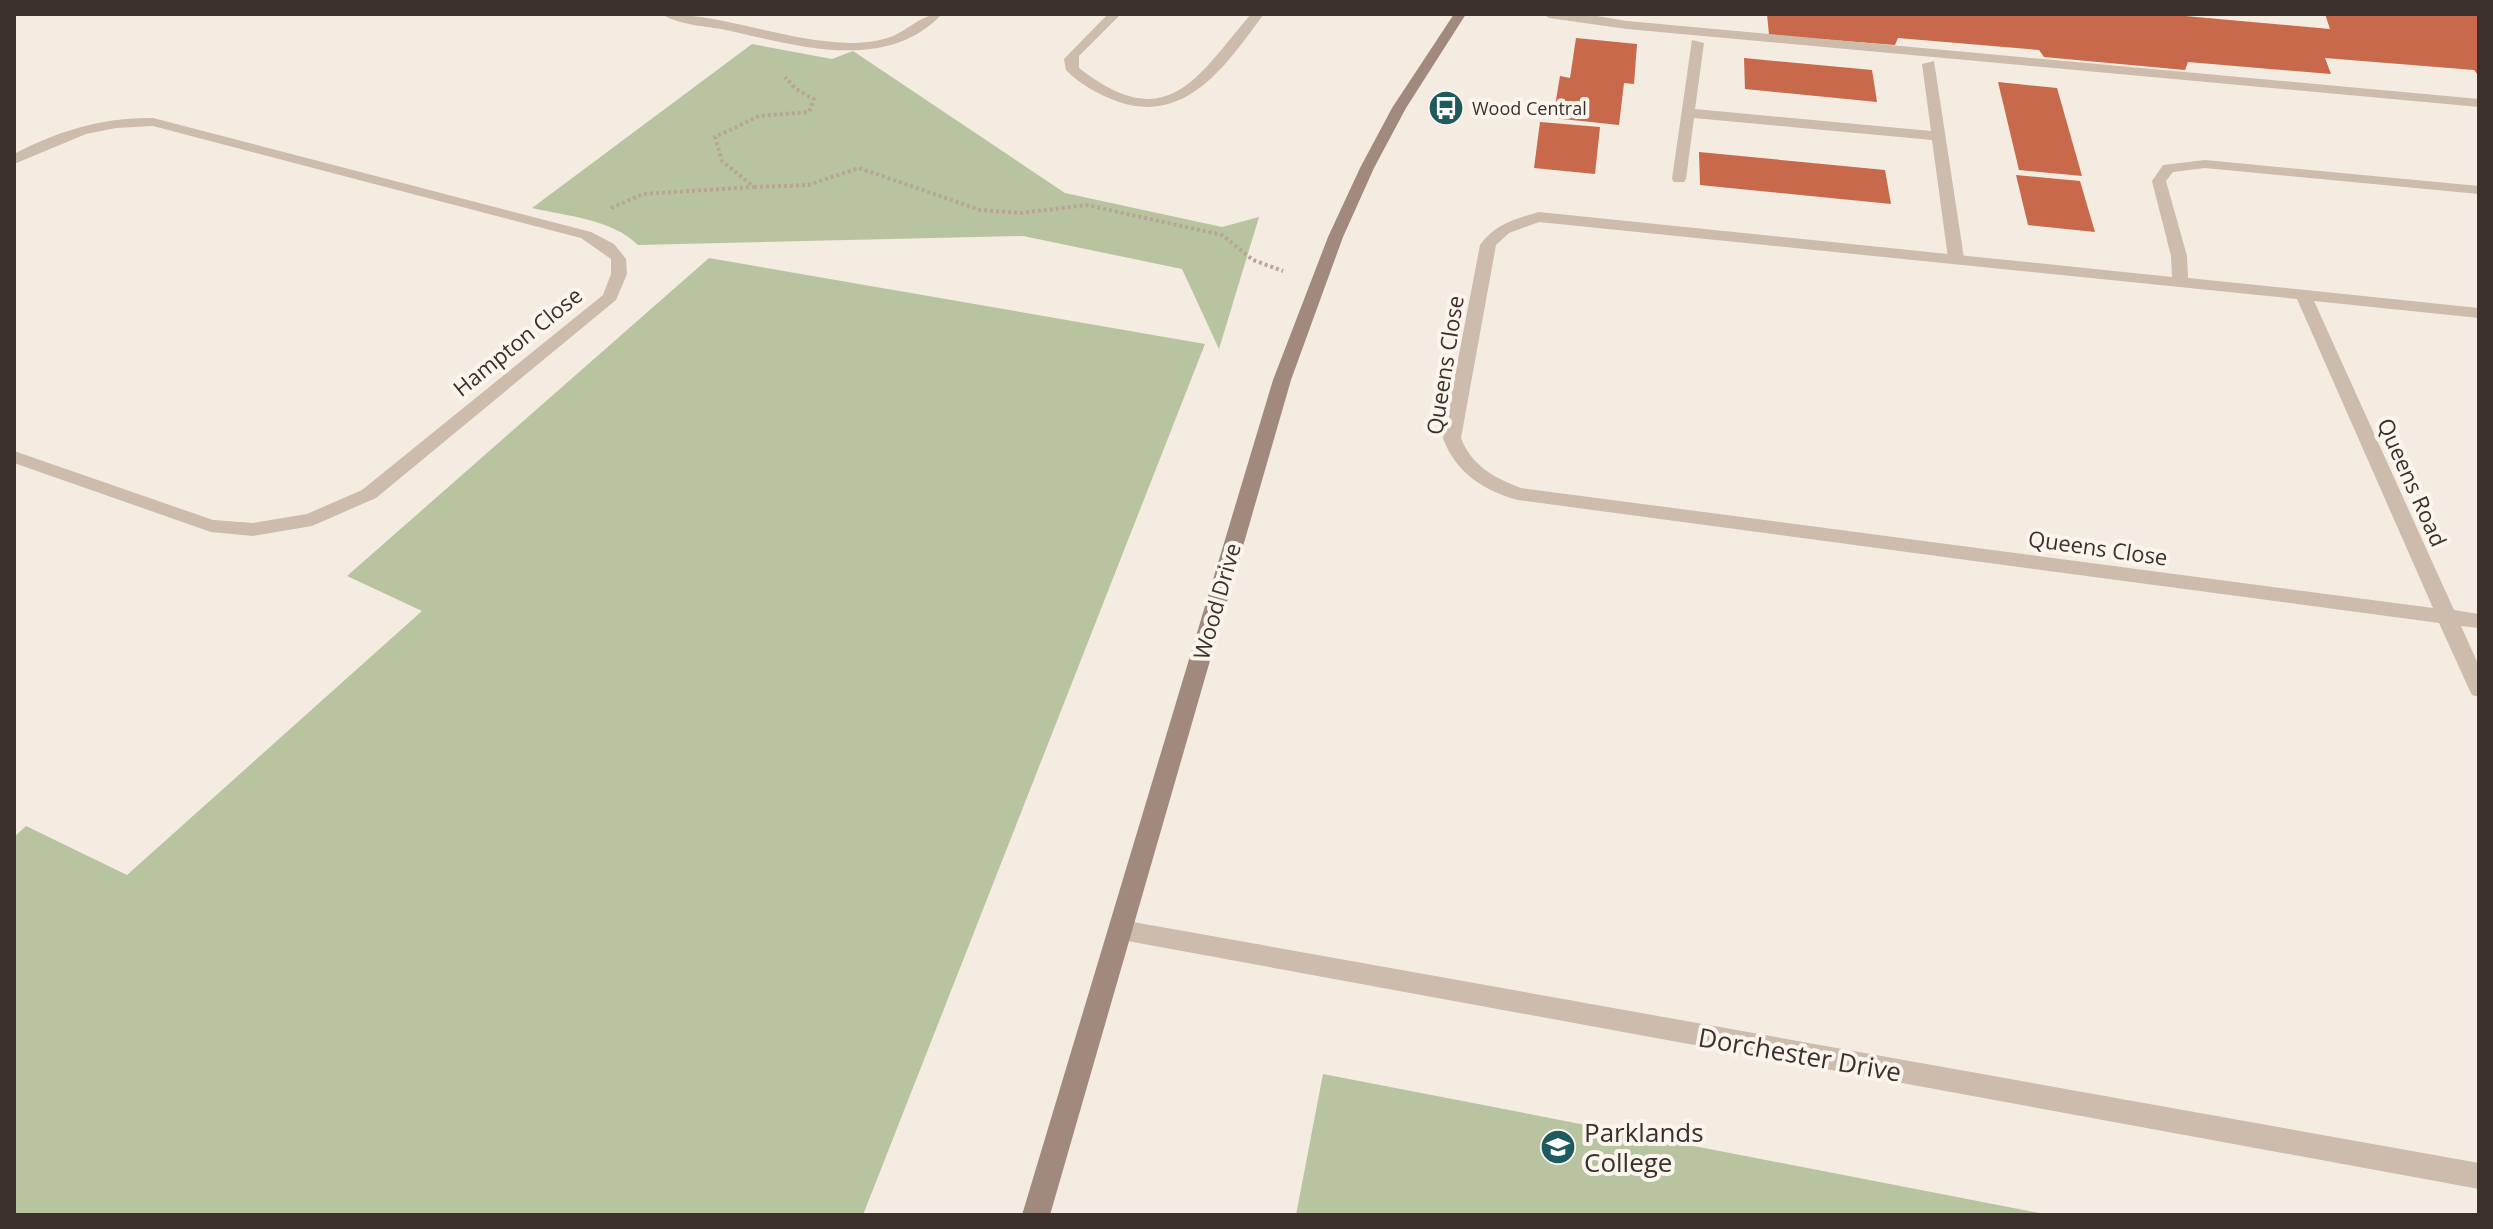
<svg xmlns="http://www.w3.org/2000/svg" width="2493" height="1229" font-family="'Open Sans',sans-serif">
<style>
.green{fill:#b8c4a0}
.building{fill:#c8694b}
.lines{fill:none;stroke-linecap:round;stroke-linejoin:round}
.path{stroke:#b9a596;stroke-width:4;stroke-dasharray:3 3;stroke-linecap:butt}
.lane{fill:#cdbbac;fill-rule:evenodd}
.street{fill:#cdbbac;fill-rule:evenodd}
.secondary{fill:#a18a7d;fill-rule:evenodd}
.labels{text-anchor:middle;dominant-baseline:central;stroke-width:8;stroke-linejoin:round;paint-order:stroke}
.far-poi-label{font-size:18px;fill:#3b302b;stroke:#fbf5ee;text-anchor:start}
.street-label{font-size:22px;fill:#3b302b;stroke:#fbf5ee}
.near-street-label{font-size:26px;fill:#3b302b;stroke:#fbf5ee}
.near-poi-label{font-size:26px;fill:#3b302b;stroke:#fbf5ee;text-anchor:start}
</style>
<rect width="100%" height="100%" fill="#f4ebe1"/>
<!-- green -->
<g class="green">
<path d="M 752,44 L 832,59 L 853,51 L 1065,193 L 1222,227 L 1259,217 L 1219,349 L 1182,269 L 1023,236 L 638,245 C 612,219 566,216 532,208 Z"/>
<path d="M 709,258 L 1205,344 L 863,1215 L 14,1215 L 14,837 L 26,826 L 127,875 L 422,611 L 347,576 Z"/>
<path d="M 1323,1074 L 2050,1215 L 1296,1215 Z"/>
</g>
<!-- building -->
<g class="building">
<path d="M 1767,14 L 2163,14 L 2330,29 L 2325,14 L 2479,14 L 2479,76 L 2474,70 L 2325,58 L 2331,74 L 2188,62 L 2185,70 L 2044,57 L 2039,50 L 1898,38 L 1895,45 L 1769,35 Z"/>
<path d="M 1576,38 L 1637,44 L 1634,84 L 1624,83 L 1619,125 L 1553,118 L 1560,76 L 1570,78 Z"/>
<path d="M 1744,58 L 1872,70 L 1877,102 L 1745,89 Z"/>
<path d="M 1998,82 L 2057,88 L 2082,176 L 2019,170 Z"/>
<path d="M 1540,122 L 1600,127 L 1595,174 L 1534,168 Z"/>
<path d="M 1699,152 L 1885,170 L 1891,204 L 1700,185 Z"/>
<path d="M 2016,175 L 2080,181 L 2095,232 L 2028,225 Z"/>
</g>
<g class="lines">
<!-- path -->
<g class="path">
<path d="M 754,187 L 808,185 L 859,168 L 980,210 L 1021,213 L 1087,205 L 1222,235 L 1253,260 L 1283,271"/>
<path d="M 611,208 L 643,194 L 754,187 L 722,161 L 715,137 L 759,116 L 809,112 L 814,99 L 796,89 L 785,77"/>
</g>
<!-- lane -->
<g class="lane">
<path d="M 1543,14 L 1585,14 L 1627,21 L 2479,99 L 2479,107 L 1627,29 L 1549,18 Z"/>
<path d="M 1692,40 L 1704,43 L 1695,109 L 1931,131 L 1922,64 L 1934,61 L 1964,258 L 1962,261 L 1956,263 L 1948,258 L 1932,140 L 1694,118 L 1686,179 L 1684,182 L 1674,182 L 1672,179 Z"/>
</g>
<!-- street -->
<g class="street">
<path d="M 662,14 C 725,14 786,42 851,43 C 865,43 880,41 893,36 C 911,28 922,14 942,14 C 886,74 795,45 726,30 C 707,26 677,25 662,14 Z"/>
<path d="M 1108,14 L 1121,14 L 1079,56 L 1079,68 C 1168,137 1196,78 1251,14 L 1264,14 C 1228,62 1188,125 1119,102 C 1100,95 1080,85 1066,70 L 1064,59 Z"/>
<path d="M 153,118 L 591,232 L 614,244 L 626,259 L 627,274 L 616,300 L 376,498 L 312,526 L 253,536 L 211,532 L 14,463 L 14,451 L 213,520 L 253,523 L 307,514 L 362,490 L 603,295 L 611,274 L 611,259 L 581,238 L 153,126 L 116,128 L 86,134 L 14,164 L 14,154 C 58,131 103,117 153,118 Z"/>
<path d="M 2205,160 L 2479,186 L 2479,194 L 2205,168 L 2173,172 L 2166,181 L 2187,256 L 2188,278 L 2479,308 L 2479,318 L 2314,301 L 2454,610 L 2479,614 L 2479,628 L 2461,626 L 2479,666 L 2479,697 L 2472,695 L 2469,689 L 2439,623 L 1518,500 C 1484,491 1455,472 1443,438 L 1480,245 C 1495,224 1515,219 1539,212 L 2172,277 L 2171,256 L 2152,181 L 2163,165 ZM 1539,222 L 2297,299 L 2433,608 L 1521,488 C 1494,478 1471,465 1461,438 L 1496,245 L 1509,233 Z"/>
<path d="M 1122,920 L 2479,1163 L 2479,1189 L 1122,940 L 1114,937 L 1110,930 L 1114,923 Z"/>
</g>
<!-- secondary -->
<path class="secondary" d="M 1454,14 L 1466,14 L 1406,108 L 1374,168 L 1343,237 L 1291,380 L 1050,1215 L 1022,1215 L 1273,380 L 1328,237 L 1360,168 L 1392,108 Z"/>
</g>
<!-- icons -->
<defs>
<symbol id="bus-disc" viewBox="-11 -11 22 22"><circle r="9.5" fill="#1f5a5e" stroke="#fbf5ee"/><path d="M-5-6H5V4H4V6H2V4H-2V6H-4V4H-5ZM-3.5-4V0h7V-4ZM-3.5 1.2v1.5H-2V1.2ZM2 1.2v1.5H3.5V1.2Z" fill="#fff"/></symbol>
<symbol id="university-disc" viewBox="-11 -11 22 22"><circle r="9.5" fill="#1f5a5e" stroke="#fbf5ee"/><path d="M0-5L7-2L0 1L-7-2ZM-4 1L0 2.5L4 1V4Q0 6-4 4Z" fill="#fff"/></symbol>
</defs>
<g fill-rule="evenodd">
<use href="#bus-disc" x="1426" y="88" width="40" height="40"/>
<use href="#university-disc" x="1538" y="1127" width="40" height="40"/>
</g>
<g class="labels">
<!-- far-poi labels -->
<g class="far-poi-label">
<text x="1472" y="108">Wood Central</text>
</g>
<!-- street labels -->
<g class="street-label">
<text transform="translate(517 341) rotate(-39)">Hampton Close</text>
<text transform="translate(1444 365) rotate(-81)">Queens Close</text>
<text transform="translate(2413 482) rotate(66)">Queens Road</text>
<text transform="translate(2098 547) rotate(8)">Queens Close</text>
<text transform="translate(1216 601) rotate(-74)">Wood Drive</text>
</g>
<!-- near-street labels -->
<g class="near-street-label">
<text transform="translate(1800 1054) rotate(10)">Dorchester Drive</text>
</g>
<!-- near-poi labels -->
<g class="near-poi-label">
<text x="1584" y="1132">Parklands<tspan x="1584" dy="30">College</tspan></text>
</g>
</g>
<!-- border -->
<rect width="2493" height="1229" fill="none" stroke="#3b302b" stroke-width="32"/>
</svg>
